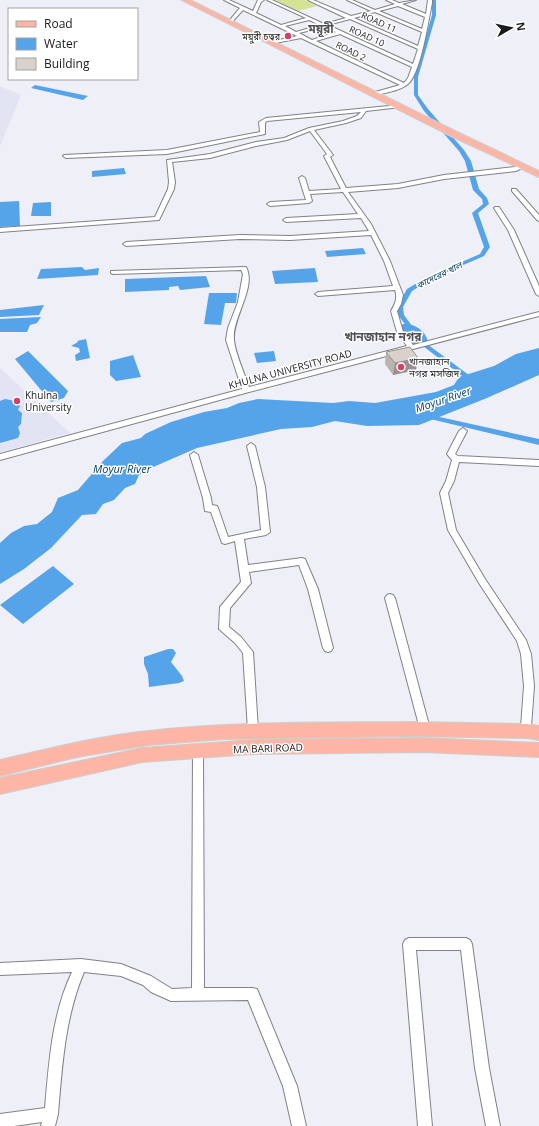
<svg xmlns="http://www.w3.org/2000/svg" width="539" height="1126" font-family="'Open Sans','Noto Sans Bengali',sans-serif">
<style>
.built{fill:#e3e4f3}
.green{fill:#d4e395}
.water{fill:#55a4ea}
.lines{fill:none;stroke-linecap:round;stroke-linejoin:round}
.canal{fill:#55a4ea;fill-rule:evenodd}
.minor-casing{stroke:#818288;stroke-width:2}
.primary-casing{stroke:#cdcdcd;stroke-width:2}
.minor{fill:#fff;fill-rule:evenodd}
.primary{fill:#fdb6a6;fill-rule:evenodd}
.wall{fill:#bab4af}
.shaded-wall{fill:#97928f}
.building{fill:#d8d1cc;stroke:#97928f}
.poi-dot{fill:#d24267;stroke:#fff;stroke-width:1.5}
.labels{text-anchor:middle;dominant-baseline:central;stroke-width:3;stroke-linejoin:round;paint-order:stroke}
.far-street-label{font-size:9px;fill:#1a1a1d;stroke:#fff}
.far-poi-label{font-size:9px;fill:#1a1a1d;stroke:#fff;text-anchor:end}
.far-water-label{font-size:9px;font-style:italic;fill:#003e6a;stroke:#fff}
.poi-label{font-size:10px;fill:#1a1a1d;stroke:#fff;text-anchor:start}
.street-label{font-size:10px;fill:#1a1a1d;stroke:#fff}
.water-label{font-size:11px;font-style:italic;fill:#003e6a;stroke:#fff}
.far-district-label{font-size:12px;font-weight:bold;fill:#515258;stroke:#fff}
</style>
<rect width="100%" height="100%" fill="#eeeff7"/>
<!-- built -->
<g class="built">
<path d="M 0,86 L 21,95 L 0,146 Z"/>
<path d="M 0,368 L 70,433 L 0,452 Z"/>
</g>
<!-- green -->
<path class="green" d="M 275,0 L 305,0 L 317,6 L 298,11 Z"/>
<!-- water -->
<g class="water">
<path d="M 35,85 L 88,96 L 83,100 L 31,88 Z"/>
<path d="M 124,168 L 126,174 L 92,177 L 92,171 Z"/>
<path d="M 19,201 L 20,226 L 0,227 L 0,202 Z"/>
<path d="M 51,202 L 51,216 L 31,216 L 33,203 Z"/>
<path d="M 363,248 L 366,254 L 327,257 L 325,251 Z"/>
<path d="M 82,267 L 85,270 L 99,268 L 98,275 L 37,279 L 41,269 Z"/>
<path d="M 315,268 L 318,282 L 275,284 L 272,271 Z"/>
<path d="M 206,276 L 210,287 L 180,290 L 178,286 L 169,287 L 169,290 L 125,292 L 125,279 Z"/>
<path d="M 209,293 L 237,293 L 236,303 L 225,303 L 221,325 L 204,324 Z"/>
<path d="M 44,305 L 39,315 L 0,317 L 0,310 Z"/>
<path d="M 41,317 L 37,323 L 30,325 L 27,332 L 0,332 L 0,319 Z"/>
<path d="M 403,324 C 414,323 425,330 428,341 L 421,342 L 419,345 L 413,344 L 403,331 L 401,326 Z"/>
<path d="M 86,339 L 90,358 L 76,361 L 75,355 L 80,352 L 79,348 L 71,346 L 78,342 L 77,341 Z"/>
<path d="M 539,348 L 539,375 L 487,398 L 419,425 L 367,426 L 335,421 L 312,427 L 281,429 L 197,448 L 144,471 L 139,475 L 135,484 L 125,488 L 114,500 L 103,504 L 96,514 L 82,515 L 51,548 L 24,569 L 0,584 L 0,543 L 11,533 L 24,526 L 37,524 L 52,512 L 58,498 L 78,490 L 103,461 L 122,443 L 141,438 L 145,434 L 171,422 L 204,412 L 227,408 L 239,403 L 258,399 L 333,403 L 349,401 L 375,403 L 436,392 L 454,385 L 459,377 L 494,366 L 516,354 Z"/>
<path d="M 28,351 L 68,391 L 64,398 L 51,402 L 15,359 Z"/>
<path d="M 274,351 L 276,361 L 257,363 L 254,353 Z"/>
<path d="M 133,355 L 141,377 L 116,381 L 110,375 L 110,361 Z"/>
<path d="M 5,399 L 16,401 L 20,406 L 18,410 L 22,413 L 21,424 L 18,427 L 20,433 L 18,438 L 0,443 L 0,401 Z"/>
<path d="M 53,566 L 74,584 L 23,624 L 0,605 Z"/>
<path d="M 168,649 L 173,649 L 176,653 L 171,662 L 182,676 L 184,681 L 179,683 L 149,687 L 148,674 L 144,664 L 144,657 Z"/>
</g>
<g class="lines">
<!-- canal -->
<g class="canal">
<path d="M 432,0 L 436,0 L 436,15 L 418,77 L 418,95 L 428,109 L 464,150 L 471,161 L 479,189 L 487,198 L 489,204 L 478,213 L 490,247 L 484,256 L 431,279 L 412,291 L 403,307 L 404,315 L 423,341 L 477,381 L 477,385 L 474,385 L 419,343 L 398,315 L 397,307 L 407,289 L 427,277 L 480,254 L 484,247 L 472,213 L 483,204 L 482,199 L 473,190 L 465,161 L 459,151 L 424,111 L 414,95 L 414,77 L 432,15 Z"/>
<path d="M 423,414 L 426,414 L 539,439 L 539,445 L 426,418 L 422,416 Z"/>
</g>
<defs>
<g id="minor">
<path d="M 224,0 L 229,0 L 253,11 L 258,0 L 264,0 L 261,2 L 256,13 L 281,25 L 306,18 L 267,0 L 272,0 L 324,24 L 346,18 L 308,0 L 313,0 L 351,16 L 371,11 L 347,0 L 352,0 L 375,10 L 395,4 L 386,0 L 392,0 L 399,3 L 416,0 L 402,4 L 426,14 L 428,0 L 432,0 L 432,3 C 428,22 421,71 409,83 C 401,91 384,93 374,95 L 372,94 L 372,93 L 400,85 L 301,38 L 270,44 L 270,42 L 297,36 L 243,10 L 231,23 L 229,23 L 229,21 L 240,8 ZM 398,6 L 425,17 L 422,29 L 379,11 ZM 375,12 L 422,32 L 418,46 L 354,18 ZM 350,19 L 418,49 L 413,64 L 328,25 ZM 309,20 L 320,25 L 296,32 L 285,26 ZM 324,27 L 336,32 L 312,40 L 299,33 ZM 340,34 L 412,67 L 408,78 L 404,83 L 316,41 Z"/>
<path d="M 399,105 L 401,106 L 401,107 L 366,111 L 361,118 L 346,123 L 314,130 L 333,155 L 330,157 L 346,188 L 398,184 L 444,175 L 515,167 L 523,164 L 526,166 L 516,171 L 444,179 L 398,188 L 348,192 L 371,224 L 390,261 L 403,295 L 401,304 L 397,311 L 403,332 L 413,345 L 539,312 L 539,316 L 249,392 L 0,460 L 0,454 L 242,389 L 226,340 L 228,328 L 238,302 L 243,274 L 241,270 L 113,274 L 111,273 L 111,271 L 246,267 C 257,287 232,318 234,339 C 234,350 245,375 249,387 L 407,346 L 397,332 L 391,311 C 395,304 398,298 395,290 L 318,296 L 315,294 L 318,292 L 393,286 L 384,261 L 371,235 L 290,240 L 240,239 L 126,246 L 123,244 L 126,242 L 240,235 L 290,236 L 369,231 L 361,218 L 286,222 L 283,220 L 286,218 L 358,214 L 343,192 L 310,194 L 312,201 L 309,203 L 270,206 L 267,204 L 270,202 L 306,200 L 299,178 L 302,176 L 305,178 L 309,191 L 341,189 L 324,156 L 327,154 L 310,131 L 287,140 L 256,146 L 210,158 L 172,162 L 175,182 L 174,189 L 159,220 L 0,232 L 0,228 L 155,217 L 168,189 L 169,182 L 167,160 L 210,154 L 256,142 L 284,138 L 309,128 L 343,121 L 357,116 L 361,112 L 267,121 L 265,123 L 265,134 L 167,154 L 66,158 L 63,156 L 64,155 L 167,150 L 260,132 L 259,122 L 266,118 Z"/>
<path d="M 512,189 L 516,189 L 539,215 L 539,221 L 537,220 L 512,191 Z"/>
<path d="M 495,207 L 499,207 L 514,230 L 539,286 L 539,296 L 536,294 L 508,230 L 494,208 Z"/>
<path d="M 463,428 L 467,431 L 455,454 L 458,456 L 539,460 L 539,466 L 459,462 L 454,481 L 448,493 L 456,530 L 485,579 L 526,640 L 531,654 L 534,686 L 531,727 L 533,731 L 532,734 L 528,736 L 524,734 L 521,727 L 524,686 L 521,654 L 517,641 L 479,583 L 448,530 L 440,493 L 446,481 L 452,460 L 447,454 L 459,431 Z"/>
<path d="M 251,443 L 255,446 L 265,487 L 270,532 L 266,535 L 244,539 L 248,565 L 302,558 L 305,559 L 318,589 L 333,648 L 331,651 L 328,652 L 325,651 L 323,648 L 308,589 L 299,565 L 249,572 L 251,583 L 230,608 L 229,627 L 241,637 L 253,652 L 258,730 L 257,733 L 253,735 L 249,733 L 248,730 L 243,653 L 235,643 L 219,629 L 220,607 L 241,582 L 235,541 L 225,544 L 222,543 L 211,512 L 205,511 L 203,498 L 190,455 L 194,452 L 198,455 L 211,498 L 212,505 L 217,506 L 218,508 L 228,537 L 261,530 L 257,487 L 247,446 Z"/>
<path d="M 390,594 L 393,595 L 395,598 L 430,729 L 429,732 L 425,734 L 421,732 L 420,729 L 385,598 L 387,595 Z"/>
<path d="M 198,746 L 202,748 L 203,751 L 204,988 L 252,988 L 257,989 L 297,1086 L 306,1126 L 292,1126 L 283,1086 L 248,1000 L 171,1001 L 151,992 L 143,985 L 121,976 L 84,972 C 65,1017 62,1066 58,1114 L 55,1126 L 41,1126 L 42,1122 L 14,1126 L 0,1126 L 0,1114 L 45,1108 C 49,1062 52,1014 72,972 L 0,975 L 0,963 L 81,959 L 121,964 L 151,976 L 172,989 L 192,988 L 193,751 L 194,748 Z"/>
<path d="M 409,938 L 466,938 L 470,940 L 472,944 L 489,1068 L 500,1126 L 486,1126 L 475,1068 L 461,950 L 416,950 L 432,1126 L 418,1126 L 403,944 L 405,940 Z"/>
</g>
<g id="primary">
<path d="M 182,0 L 190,0 L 457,132 L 539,171 L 539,177 L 451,136 Z"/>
<path d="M 415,722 L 528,724 L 539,726 L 539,740 L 528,738 L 415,736 L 224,739 L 148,745 L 77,757 L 0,776 L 0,760 C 49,749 98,736 149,731 C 237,721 326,723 415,722 Z"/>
<path d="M 424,738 L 539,743 L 539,757 L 424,752 L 252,754 L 142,762 L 0,794 L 0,778 L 142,748 L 252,740 Z"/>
</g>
</defs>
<!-- minor casing -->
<use href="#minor" class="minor-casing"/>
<!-- primary casing -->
<use href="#primary" class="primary-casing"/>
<!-- minor -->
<use href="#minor" class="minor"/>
<!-- primary -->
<use href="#primary" class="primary"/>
</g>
<!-- wall -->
<path class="wall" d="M 386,352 L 416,370 L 393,375 L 385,364 Z"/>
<!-- shaded-wall -->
<path class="shaded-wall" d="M 418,358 L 416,370 L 393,375 L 395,363 Z"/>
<!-- building -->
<path class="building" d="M 410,347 L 418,358 L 395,363 L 386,352 Z"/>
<!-- markers -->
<g class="poi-dot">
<circle cx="288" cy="36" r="4"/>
<circle cx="401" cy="367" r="4"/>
<circle cx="17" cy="401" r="4"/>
</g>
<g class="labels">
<!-- far-street labels -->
<g class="far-street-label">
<text transform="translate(379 22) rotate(24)">ROAD 11</text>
<text transform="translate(367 36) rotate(24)">ROAD 10</text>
<text transform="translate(351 51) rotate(26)">ROAD 2</text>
</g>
<!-- far-poi labels -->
<g class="far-poi-label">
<text x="280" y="36">ময়ুরী চত্বর</text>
</g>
<!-- far-water labels -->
<g class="far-water-label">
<text transform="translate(439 275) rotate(-26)">কাদেরের খাল</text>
</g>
<!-- poi labels -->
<g class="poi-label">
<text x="409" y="361">খানজাহান<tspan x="409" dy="12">নগর মসজিদ</tspan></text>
<text x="25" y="395">Khulna<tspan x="25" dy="12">University</tspan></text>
</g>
<!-- street labels -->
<g class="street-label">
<text transform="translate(290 369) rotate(-15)">KHULNA UNIVERSITY ROAD</text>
<text transform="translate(268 748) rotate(-2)">MA BARI ROAD</text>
</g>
<!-- water labels -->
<g class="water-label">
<text transform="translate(443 399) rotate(-19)">Moyur River</text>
<text x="122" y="468">Moyur River</text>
</g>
<!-- far-district labels -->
<g class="far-district-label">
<text x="321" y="28">ময়ূরী</text>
<text x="383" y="336">খানজাহান নগর</text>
</g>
</g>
<!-- legend -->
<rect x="8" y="8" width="130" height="72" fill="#ffffff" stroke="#a3a3a5"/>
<rect x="16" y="21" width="20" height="6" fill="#fdb6a6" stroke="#a3a3a5"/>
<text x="44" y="28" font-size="12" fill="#1a1a1d">Road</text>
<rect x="16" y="38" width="20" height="12" fill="#55a4ea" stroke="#a3a3a5"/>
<text x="44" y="48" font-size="12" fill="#1a1a1d">Water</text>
<rect x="16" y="58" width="20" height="12" fill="#d8d1cc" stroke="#a3a3a5"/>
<text x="44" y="68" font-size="12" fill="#1a1a1d">Building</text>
<!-- north arrow -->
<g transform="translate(511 28) rotate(81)" stroke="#ffffff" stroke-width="3" paint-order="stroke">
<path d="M0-3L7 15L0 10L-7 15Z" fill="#1a1a1d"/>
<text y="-6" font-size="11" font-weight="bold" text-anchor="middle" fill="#1a1a1d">N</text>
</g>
</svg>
